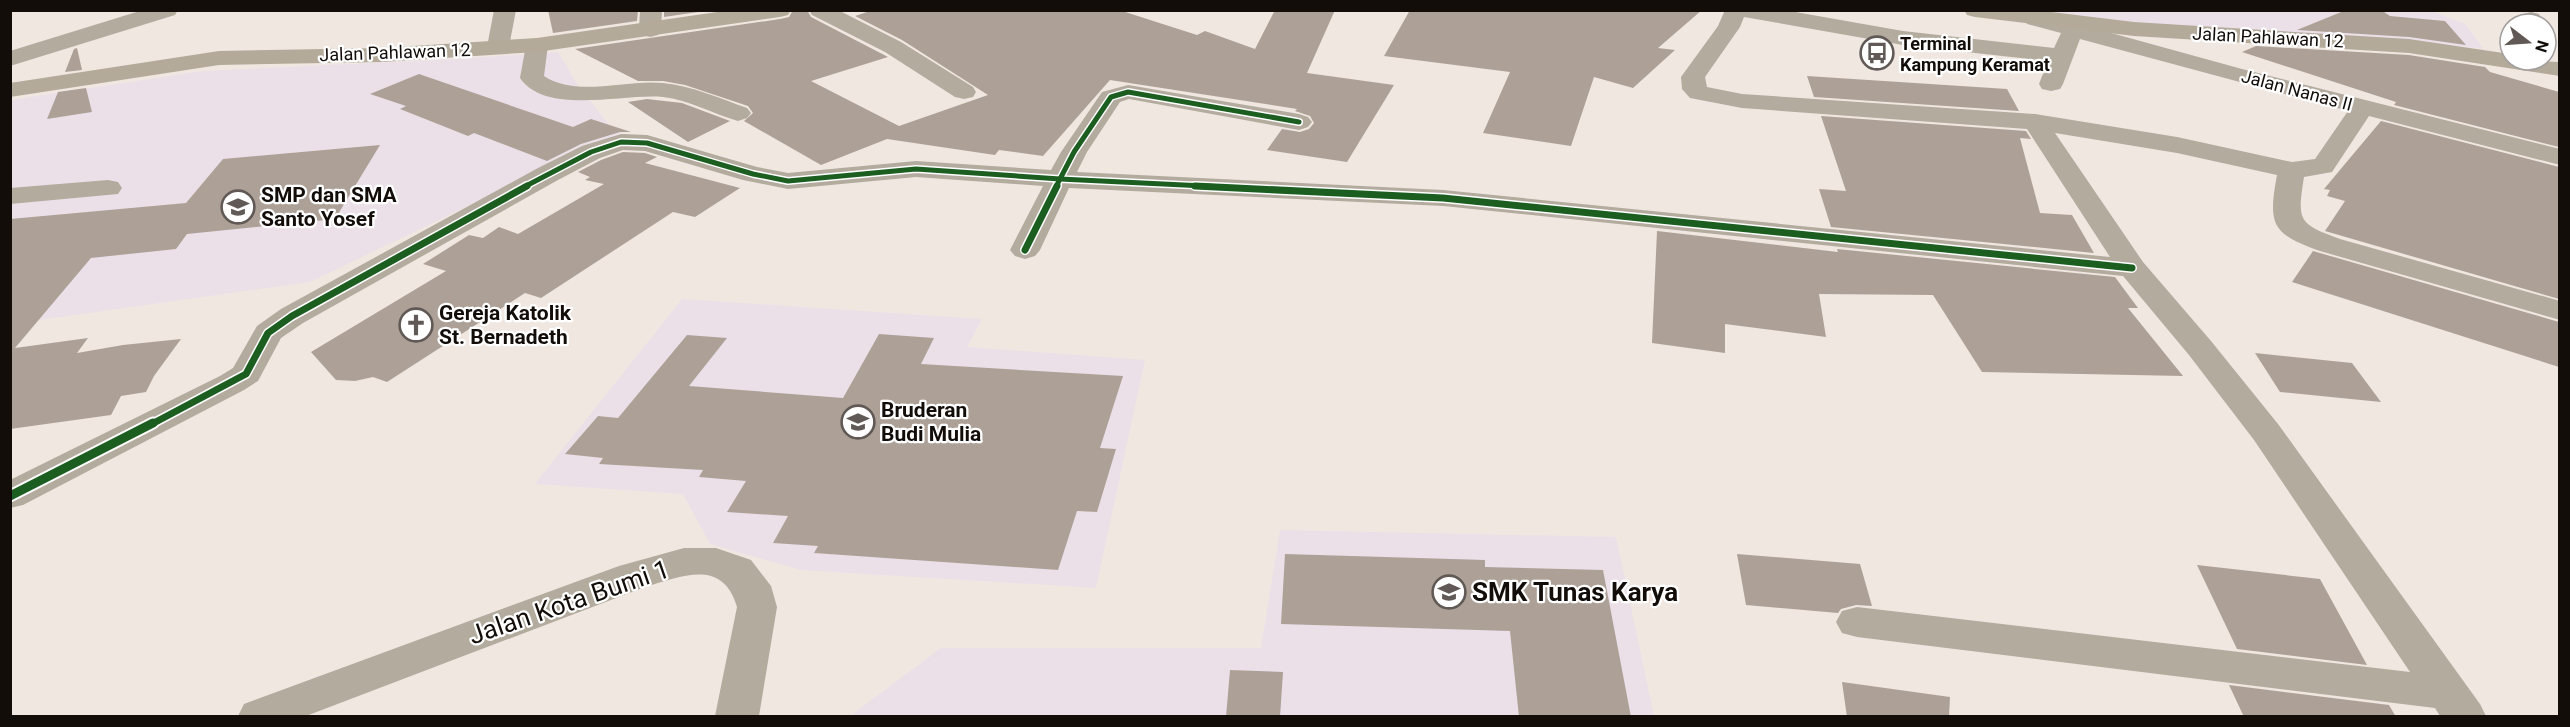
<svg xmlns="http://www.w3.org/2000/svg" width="2570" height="727" font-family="Roboto,sans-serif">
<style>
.education{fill:#ebe0e8}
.building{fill:#ada197}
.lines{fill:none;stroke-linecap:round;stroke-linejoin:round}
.minor{fill:#b3ab9e;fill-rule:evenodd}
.major{fill:#b4aa9a;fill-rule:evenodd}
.cycleway-far2-casing{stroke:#fff;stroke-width:8}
.cycleway-far1-casing{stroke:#fff;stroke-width:10}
.cycleway-casing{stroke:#fff;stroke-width:13}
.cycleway-far2{stroke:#1b5e20;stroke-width:5}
.cycleway-far1{stroke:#1b5e20;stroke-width:7}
.cycleway{stroke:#1b5e20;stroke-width:9}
.labels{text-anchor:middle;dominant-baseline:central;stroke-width:4.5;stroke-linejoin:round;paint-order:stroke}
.far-street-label{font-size:18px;fill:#130d0a;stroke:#fff}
.far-poi-label{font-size:18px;font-weight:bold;fill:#130d0a;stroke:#fff;text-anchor:start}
.poi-label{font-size:21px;font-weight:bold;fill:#130d0a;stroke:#fff;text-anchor:start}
.near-poi-label{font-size:26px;font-weight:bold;fill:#130d0a;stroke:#fff;text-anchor:start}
.near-street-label{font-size:26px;fill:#130d0a;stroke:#fff}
</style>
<rect width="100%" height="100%" fill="#f0e7e1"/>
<!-- education -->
<g class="education">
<path d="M 2002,11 L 2432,11 L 2465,24 L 2484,49 L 2367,37 L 2087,23 Z"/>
<path d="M 558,52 L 579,87 L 611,127 L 622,132 L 310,282 L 11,324 L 11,100 L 203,71 L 456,59 Z"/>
<path d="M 682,299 L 982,319 L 967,347 L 1145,360 L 1096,588 L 801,570 L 710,544 L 683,494 L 535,484 Z"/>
<path d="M 1280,530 L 1616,537 L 1654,716 L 850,716 L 941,648 L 1261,648 Z"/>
</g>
<!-- building -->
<g class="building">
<path d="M 548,10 L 638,10 L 637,21 L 553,33 Z"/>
<path d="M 664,10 L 712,10 L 664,17 Z"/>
<path d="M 793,10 L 807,10 L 811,17 L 888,57 L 811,81 L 899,126 L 988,95 L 902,40 L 855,16 L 873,10 L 1119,10 L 1197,35 L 1205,31 L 1255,49 L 1275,10 L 1335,10 L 1307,73 L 1394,85 L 1347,162 L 1267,150 L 1282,129 L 1300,132 L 1309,129 L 1314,123 L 1310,116 L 1295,111 L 1297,109 L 1110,80 L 1043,156 L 999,150 L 995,155 L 887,139 L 821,165 L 744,121 L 753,113 L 748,106 L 685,85 L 663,81 L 638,81 L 575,49 L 780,19 L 789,17 Z"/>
<path d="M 1410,10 L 1702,10 L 1658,48 L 1675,50 L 1633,88 L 1594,77 L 1571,146 L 1483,133 L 1510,72 L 1384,56 Z"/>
<path d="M 2346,10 L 2381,10 L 2390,16 L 2445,21 L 2466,45 L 2409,37 L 2297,30 Z"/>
<path d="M 2256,46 L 2409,55 L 2485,67 L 2490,72 L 2559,92 L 2559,147 L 2394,105 L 2396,102 L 2242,52 Z"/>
<path d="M 77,48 L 82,70 L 65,72 L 74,49 Z"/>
<path d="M 419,74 L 573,127 L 591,119 L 631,132 L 620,132 L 581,144 L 547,161 L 474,133 L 468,136 L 400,109 L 406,106 L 370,94 Z"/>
<path d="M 1807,76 L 2007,89 L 2019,111 L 1814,97 Z"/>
<path d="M 86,88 L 92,112 L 47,119 L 58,92 Z"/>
<path d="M 647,99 L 682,103 L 730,121 L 688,142 L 628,102 Z"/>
<path d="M 1821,116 L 2026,131 L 2031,139 L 2020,138 L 2040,213 L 2072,215 L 2094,253 L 1831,227 L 1819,189 L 1846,191 Z"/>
<path d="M 2381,121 L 2559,167 L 2559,299 L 2325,231 L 2345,201 L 2327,196 L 2330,190 L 2324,189 Z"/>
<path d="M 380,145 L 335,219 L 187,234 L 176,249 L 91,258 L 15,348 L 88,338 L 77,353 L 123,345 L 181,339 L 154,376 L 146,392 L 121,396 L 111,415 L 10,429 L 10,219 L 186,203 L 223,159 Z"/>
<path d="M 623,152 L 645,153 L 657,157 L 645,163 L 740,188 L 695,217 L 673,212 L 541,298 L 525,293 L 387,382 L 373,377 L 355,381 L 336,380 L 311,352 L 446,271 L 423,264 L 469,235 L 483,238 L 499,227 L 518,234 L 604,184 L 585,180 L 590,177 L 578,172 L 601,160 Z"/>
<path d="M 1657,231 L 1838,252 L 1837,249 L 2115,277 L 2138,308 L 2128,308 L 2183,376 L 1982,372 L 1933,295 L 1819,294 L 1826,337 L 1725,324 L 1725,353 L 1652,343 Z"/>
<path d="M 2313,251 L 2559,322 L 2559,367 L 2292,282 Z"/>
<path d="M 879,334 L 934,338 L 921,364 L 1123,376 L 1100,448 L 1116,449 L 1097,512 L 1077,511 L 1058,570 L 814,553 L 818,546 L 773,543 L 788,516 L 727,512 L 746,481 L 699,477 L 703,470 L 599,464 L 603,458 L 565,454 L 598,416 L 618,418 L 687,335 L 727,338 L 689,386 L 843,398 Z"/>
<path d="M 2255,353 L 2352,363 L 2381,402 L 2280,392 Z"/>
<path d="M 1285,554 L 1485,560 L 1485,567 L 1603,570 L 1631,717 L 1519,717 L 1510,631 L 1281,624 Z"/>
<path d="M 1737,554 L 1860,564 L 1872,606 L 1856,605 L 1841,609 L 1838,613 L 1746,605 Z"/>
<path d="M 2197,565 L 2320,579 L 2367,665 L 2237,649 Z"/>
<path d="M 1230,670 L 1283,672 L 1280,717 L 1226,717 Z"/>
<path d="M 1842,682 L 1950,697 L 1949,717 L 1847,717 Z"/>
<path d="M 2229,685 L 2389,705 L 2396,717 L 2244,717 Z"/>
</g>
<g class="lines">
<!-- minor -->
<g class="minor">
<path d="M 143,10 L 178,10 L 175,15 L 10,66 L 10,51 Z"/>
<path d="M 494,10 L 516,10 L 509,47 L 506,52 L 498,54 L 490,52 L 487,47 Z"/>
<path d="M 640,10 L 662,10 L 661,30 L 658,35 L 650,37 L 642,35 L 639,30 Z"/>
<path d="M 809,10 L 838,10 L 901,42 L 973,87 L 976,92 L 973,97 L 964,99 L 955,97 L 885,52 L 812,15 Z"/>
<path d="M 1725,10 L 1784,10 L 1903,31 L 2054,48 L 2061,33 L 2027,24 L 2024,19 L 2027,14 L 2035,12 L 2242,69 L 2560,149 L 2560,165 L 2369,116 L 2332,172 L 2304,177 C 2297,221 2298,224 2340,239 L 2560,301 L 2560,320 L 2320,251 C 2271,234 2268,224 2277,175 L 2177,153 L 2055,133 L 2143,262 L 2211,341 L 2278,424 L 2480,704 L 2486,716 L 2440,716 L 2435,708 L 1857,637 L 1842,633 L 1836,622 L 1842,611 L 1857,607 L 2410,672 L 2254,440 L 2189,355 L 2123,276 L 1443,206 L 1069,188 L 1040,250 L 1035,256 L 1025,259 L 1015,256 L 1010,250 L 1043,186 L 916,177 L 788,189 L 743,180 L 645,151 L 623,150 L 600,158 L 558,180 L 303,323 L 281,338 L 258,381 L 244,390 L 23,505 L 10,508 L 10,480 L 220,376 L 233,368 L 257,326 L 281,309 L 538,168 L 582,146 L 621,134 L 647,135 L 757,167 L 788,173 L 916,161 L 1051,170 L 1061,152 L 1102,92 L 1128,85 L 1299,114 L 1308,117 L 1312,122 L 1308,127 L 1299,130 L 1129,99 L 1120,102 L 1087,152 L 1077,172 L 1443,190 L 2110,257 L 2027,129 L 1742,108 L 1690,98 L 1682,89 L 1681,77 L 1718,26 ZM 1744,17 L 1903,45 L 2048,61 L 2039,84 L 2042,89 L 2051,91 L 2060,89 L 2063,84 L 2080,39 L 2348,111 L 2315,159 L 2292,162 L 2177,137 L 2035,114 L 1742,94 L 1707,87 L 1705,77 L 1740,27 Z"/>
<path d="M 2531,12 L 2539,14 L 2543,24 L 2521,24 L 2520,19 L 2523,14 Z"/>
<path d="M 537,38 L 545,40 L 548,45 L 544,76 C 577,98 625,79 663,83 C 692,86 719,98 747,108 L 751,113 L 747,118 L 738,121 C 713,114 689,100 663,97 C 624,93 546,116 520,78 L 526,45 L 529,40 Z"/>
<path d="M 108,180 L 118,182 L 122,188 L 118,194 L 10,204 L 10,188 Z"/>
<path d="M 684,548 L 716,548 L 751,560 L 771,586 L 777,607 L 759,716 L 715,716 L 737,607 C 723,558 682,576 645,587 L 306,716 L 238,716 L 244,704 L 619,566 Z"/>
</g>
<!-- major -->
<g class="major">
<path d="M 731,10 L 791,10 L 788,15 L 780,17 L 537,52 L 382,62 L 219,65 L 10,97 L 10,83 L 219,51 L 382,48 L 537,38 Z"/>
<path d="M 1964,10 L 2035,10 L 2134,22 L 2409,39 L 2510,54 L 2510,60 L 2560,62 L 2560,76 L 2409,53 L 2134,36 L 1975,17 L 1967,15 Z"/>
</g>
<defs>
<g id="cycleway-far2">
<path d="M 524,187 L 591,152 L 621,142 L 647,143 L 753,174 L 788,181 L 916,169 L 1060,179 L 1056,187"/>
<path d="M 1225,187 L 1060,179 L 1074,152 L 1111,97 L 1128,92 L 1299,122"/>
</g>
<g id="cycleway-far1">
<path d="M 1195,186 L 1443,198 L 2132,268"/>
<path d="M 1025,250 L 1057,186"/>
<path d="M 150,425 L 246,374 L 268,333 L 292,316 L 527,186"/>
</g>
<path id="cycleway" d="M 10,496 L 153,423"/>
</defs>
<!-- cycleway-far2 casing -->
<use href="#cycleway-far2" class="cycleway-far2-casing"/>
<!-- cycleway-far1 casing -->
<use href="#cycleway-far1" class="cycleway-far1-casing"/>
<!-- cycleway casing -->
<use href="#cycleway" class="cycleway-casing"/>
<!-- cycleway-far2 -->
<use href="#cycleway-far2" class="cycleway-far2"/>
<!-- cycleway-far1 -->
<use href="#cycleway-far1" class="cycleway-far1"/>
<!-- cycleway -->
<use href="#cycleway" class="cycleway"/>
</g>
<!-- icons -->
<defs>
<symbol id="bus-ring" viewBox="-11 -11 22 22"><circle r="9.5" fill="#fff" stroke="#605955" stroke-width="1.5"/><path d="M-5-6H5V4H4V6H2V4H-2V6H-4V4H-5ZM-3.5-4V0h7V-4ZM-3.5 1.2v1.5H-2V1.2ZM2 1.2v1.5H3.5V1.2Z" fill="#605955"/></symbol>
<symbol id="school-ring" viewBox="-11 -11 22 22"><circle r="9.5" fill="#fff" stroke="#605955" stroke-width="1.5"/><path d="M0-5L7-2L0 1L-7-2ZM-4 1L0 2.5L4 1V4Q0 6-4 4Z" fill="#605955"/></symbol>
<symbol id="church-ring" viewBox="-11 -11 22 22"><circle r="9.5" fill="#fff" stroke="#605955" stroke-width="1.5"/><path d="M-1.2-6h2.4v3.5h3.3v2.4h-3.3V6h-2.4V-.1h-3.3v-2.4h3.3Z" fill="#605955"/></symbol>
<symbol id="university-ring" viewBox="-11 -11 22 22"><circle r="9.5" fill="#fff" stroke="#605955" stroke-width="1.5"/><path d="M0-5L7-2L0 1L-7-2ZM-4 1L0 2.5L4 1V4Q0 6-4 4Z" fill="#605955"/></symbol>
</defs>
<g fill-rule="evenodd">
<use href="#bus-ring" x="1858" y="34" width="38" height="38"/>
<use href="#school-ring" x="219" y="188" width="38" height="38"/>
<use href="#church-ring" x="397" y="306" width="38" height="38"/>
<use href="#university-ring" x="839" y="403" width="38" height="38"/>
<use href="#school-ring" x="1430" y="573" width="38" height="38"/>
</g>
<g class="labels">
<!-- far-street labels -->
<g class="far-street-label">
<text transform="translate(2268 37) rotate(3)">Jalan Pahlawan 12</text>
<text transform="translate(395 52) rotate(-2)">Jalan Pahlawan 12</text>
<text transform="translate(2297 90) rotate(15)">Jalan Nanas II</text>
</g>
<!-- far-poi labels -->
<g class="far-poi-label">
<text x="1900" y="43">Terminal<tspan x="1900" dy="21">Kampung Keramat</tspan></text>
</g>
<!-- poi labels -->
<g class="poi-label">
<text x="261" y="195">SMP dan SMA<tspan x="261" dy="24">Santo Yosef</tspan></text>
<text x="439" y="313">Gereja Katolik<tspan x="439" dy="24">St. Bernadeth</tspan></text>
<text x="881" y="410">Bruderan<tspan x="881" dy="24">Budi Mulia</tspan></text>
</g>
<!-- near-poi labels -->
<g class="near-poi-label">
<text x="1472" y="592">SMK Tunas Karya</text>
</g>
<!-- near-street labels -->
<g class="near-street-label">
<text transform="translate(569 602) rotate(-19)">Jalan Kota Bumi 1</text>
</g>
</g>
<!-- border -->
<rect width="2570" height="727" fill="none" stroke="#130d0a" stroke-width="24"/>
<!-- north arrow -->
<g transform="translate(2528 42) rotate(107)"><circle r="28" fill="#ffffff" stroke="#a19e9d" stroke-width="1.5"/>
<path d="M0-4.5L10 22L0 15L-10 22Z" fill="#605955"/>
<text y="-9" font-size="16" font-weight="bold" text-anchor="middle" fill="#130d0a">N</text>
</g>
</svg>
